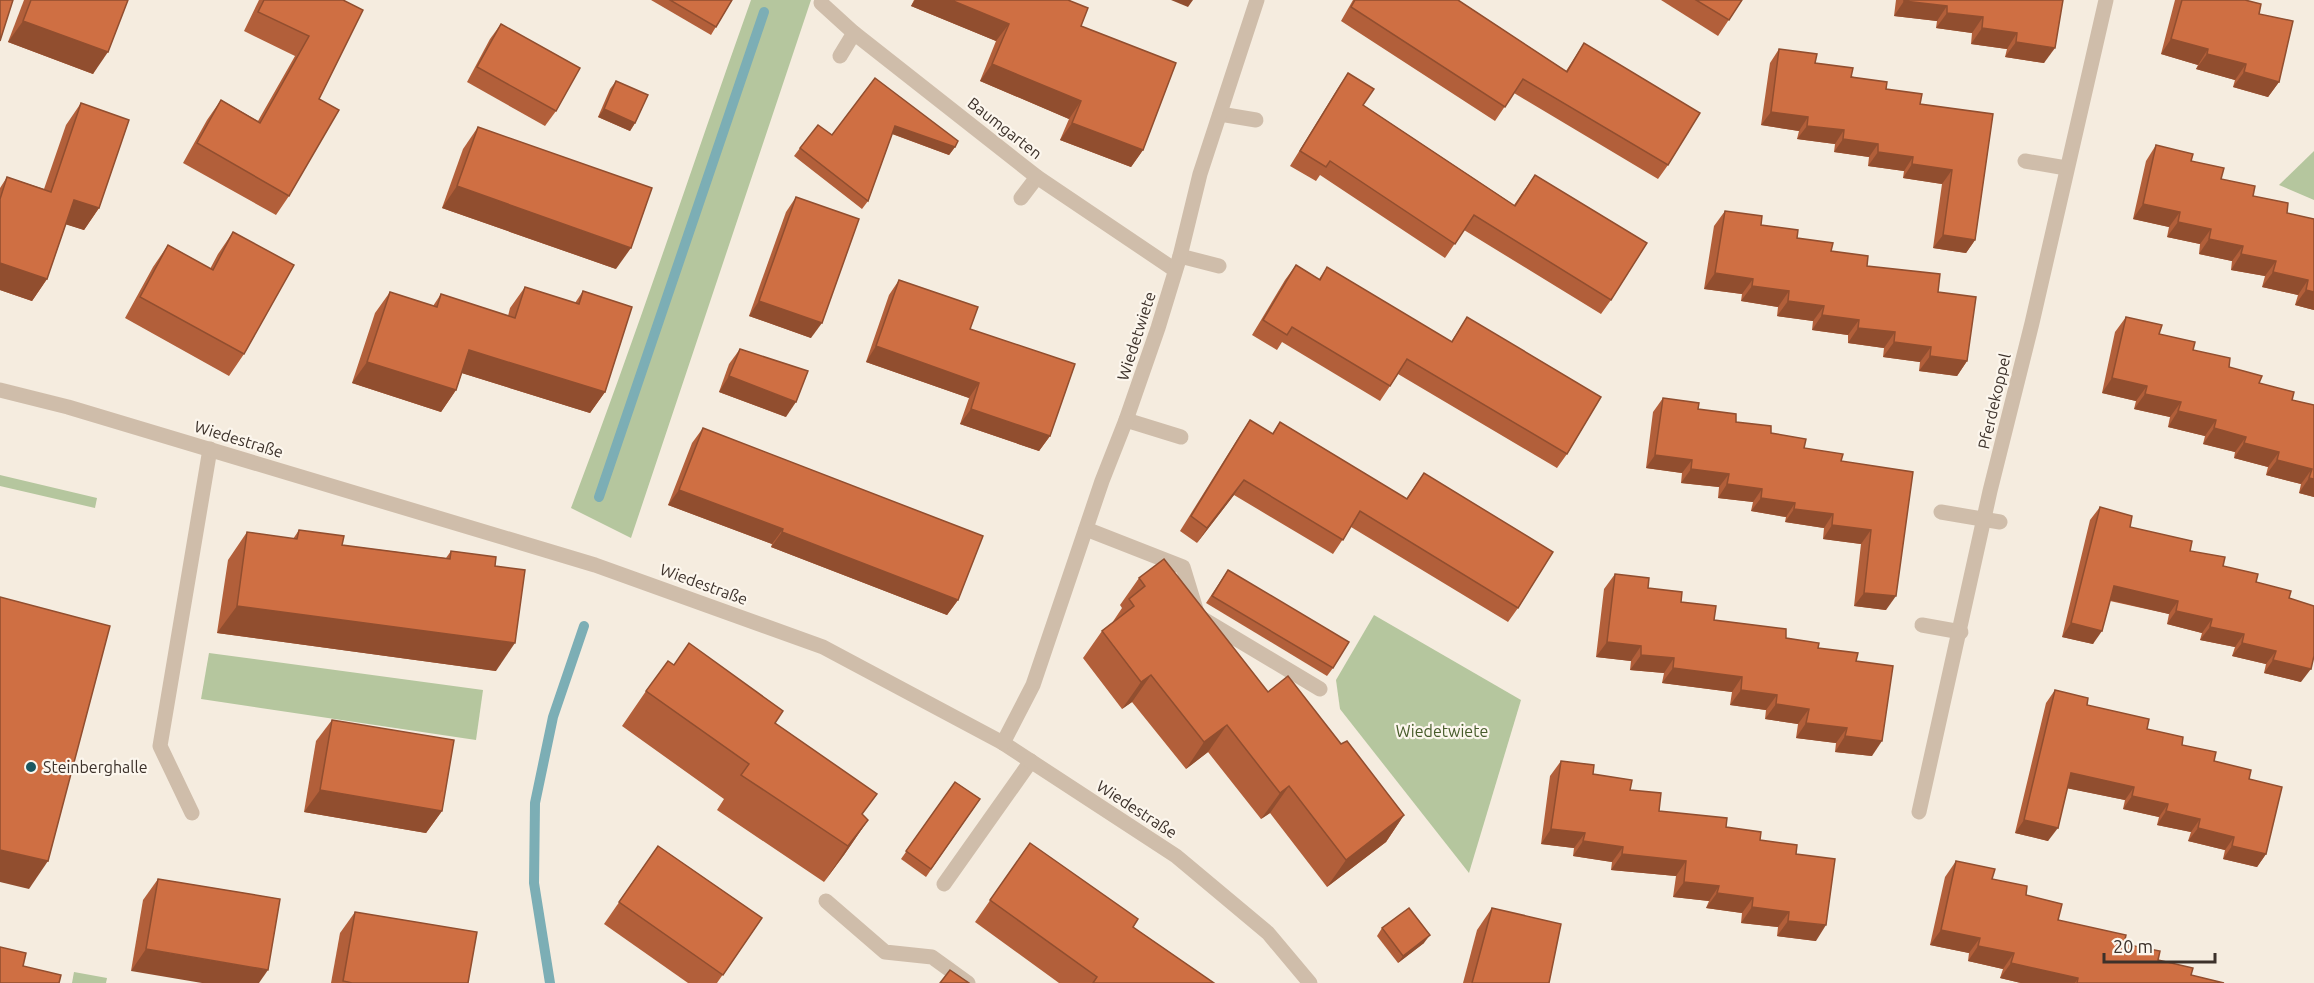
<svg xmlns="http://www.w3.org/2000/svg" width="2314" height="983" font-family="Ubuntu,sans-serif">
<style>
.green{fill:#b5c69e}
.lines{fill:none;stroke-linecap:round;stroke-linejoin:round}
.stream{stroke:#7caeb5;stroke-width:10}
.lane{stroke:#cfbdaa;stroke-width:15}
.street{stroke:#cfbdaa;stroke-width:15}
.wall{fill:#b25f3a}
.shaded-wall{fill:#914e2f}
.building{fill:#cf6f43;stroke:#914e2f;stroke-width:1.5}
.poi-dot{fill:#1b5861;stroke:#fcf6ed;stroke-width:2}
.labels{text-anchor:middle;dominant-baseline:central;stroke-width:4.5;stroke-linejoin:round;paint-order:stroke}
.street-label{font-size:16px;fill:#3c312a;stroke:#fcf6ed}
.park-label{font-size:16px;fill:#475c2b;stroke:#fcf6ed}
.poi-label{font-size:16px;fill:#3c312a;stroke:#fcf6ed;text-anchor:start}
</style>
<rect width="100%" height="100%" fill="#f5ecdf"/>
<!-- green -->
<g class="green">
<path d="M 751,0 L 811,0 L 631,538 L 571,508 C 635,340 691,169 751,0 Z"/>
<path d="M 2314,151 L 2314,200 L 2279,185 Z"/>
<path d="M 0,475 L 97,498 L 95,508 L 0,486 Z"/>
<path d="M 1374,615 L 1521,700 L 1469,873 L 1340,709 L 1336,680 Z"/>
<path d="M 209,653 L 483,690 L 476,740 L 201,699 Z"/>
<path d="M 74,972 L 107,978 L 106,983 L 72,983 Z"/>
</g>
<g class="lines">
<!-- stream -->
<g class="stream">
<path d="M 599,497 L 764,12"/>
<path d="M 550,983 L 534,883 L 535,803 L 553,717 L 584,626"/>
</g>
<!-- lane -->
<g class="lane">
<path d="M 840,56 L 854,33"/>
<path d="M 1220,114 L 1256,120"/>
<path d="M 2025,161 L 2066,168"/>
<path d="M 1021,198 L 1037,177"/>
<path d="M 1180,256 L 1219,266"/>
<path d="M 1126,420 L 1181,437"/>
<path d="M 1941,512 L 2000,522"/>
<path d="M 1086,529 L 1183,567 L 1198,616 L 1320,689"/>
<path d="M 1922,625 L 1961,632"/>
<path d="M 192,813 L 160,746 L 210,449"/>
<path d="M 944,884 L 1031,761"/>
<path d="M 826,901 L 885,952 L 932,957 L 968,983"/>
</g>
<!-- street -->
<g class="street">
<path d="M 821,3 L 854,33 L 1037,177 L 1175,270"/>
<path d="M 0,390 L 68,407 L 595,565 L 823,647 L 1003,743 L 1176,856 L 1268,933 L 1310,983"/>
<path d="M 1003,743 L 1033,685 L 1102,481 L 1126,420 L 1158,328 L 1180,256 L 1200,174 L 1257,0"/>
<path d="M 1919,812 L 1990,491 L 2032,323 L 2106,0"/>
</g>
</g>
<!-- wall -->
<g class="wall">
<path d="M 24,0 L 128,0 L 93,74 L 8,42 Z"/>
<path d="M 259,0 L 343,0 L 319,99 L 289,196 L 276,215 L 183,163 L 207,120 L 221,100 L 258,121 L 295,56 L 244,31 Z"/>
<path d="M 651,0 L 732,0 L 711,35 Z"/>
<path d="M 914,0 L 1068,0 L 1143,150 L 1131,167 L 1060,140 L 1069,119 L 980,81 L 996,41 L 911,6 Z"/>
<path d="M 1353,0 L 1458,0 L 1566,71 L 1584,43 L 1668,165 L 1658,179 L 1514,93 L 1495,121 L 1341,21 Z"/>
<path d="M 1661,0 L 1742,0 L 1718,36 Z"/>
<path d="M 1896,0 L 2063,0 L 2044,63 L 2005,57 L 2007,49 L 1971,44 L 1972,33 L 1936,28 L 1937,21 L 1894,16 Z"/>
<path d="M 2175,0 L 2245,0 L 2259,14 L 2279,82 L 2268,97 L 2233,87 L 2235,80 L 2196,69 L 2198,65 L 2161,54 Z"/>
<path d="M 501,24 L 556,111 L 545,126 L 467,82 L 490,39 Z"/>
<path d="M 1779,49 L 1886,89 L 1920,104 L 1993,114 L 1975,240 L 1966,253 L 1933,248 L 1942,184 L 1903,178 L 1904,171 L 1868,166 L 1869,157 L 1834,152 L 1835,144 L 1797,139 L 1799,131 L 1761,125 L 1770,63 Z"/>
<path d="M 1348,73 L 1363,105 L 1514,205 L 1535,175 L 1611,300 L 1601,314 L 1464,230 L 1445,258 L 1320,175 L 1316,181 L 1290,166 L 1338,88 Z"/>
<path d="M 875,78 L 955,147 L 949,155 L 892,134 L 868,201 L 862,209 L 794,156 L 800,148 L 832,135 Z"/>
<path d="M 616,81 L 635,123 L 630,131 L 598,117 L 610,89 Z"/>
<path d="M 81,103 L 99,208 L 84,230 L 66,224 L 47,279 L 32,301 L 0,290 L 0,188 L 7,177 L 44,189 L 66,125 Z"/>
<path d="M 478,127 L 616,269 L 442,208 L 463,149 Z"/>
<path d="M 2156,145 L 2191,161 L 2221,179 L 2287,213 L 2314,219 L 2314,310 L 2295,305 L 2298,295 L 2262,287 L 2265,276 L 2231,270 L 2232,261 L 2199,254 L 2200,244 L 2167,237 L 2169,227 L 2133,219 L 2146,161 Z"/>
<path d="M 796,197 L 811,338 L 749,316 L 786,212 Z"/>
<path d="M 1725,211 L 1761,225 L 1797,238 L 1867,266 L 1938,292 L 1967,361 L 1957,376 L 1919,371 L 1920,362 L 1883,357 L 1884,348 L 1848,343 L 1848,335 L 1812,330 L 1813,321 L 1777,316 L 1778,307 L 1741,301 L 1742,294 L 1704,289 L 1714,226 Z"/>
<path d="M 233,232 L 244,354 L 229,376 L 125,318 L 153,267 L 168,245 L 210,269 L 218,254 Z"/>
<path d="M 1296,265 L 1319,279 L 1327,267 L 1451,342 L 1467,317 L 1567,454 L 1557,468 L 1398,374 L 1380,401 L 1282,342 L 1277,350 L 1252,335 L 1285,280 Z"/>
<path d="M 899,280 L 970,329 L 1050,436 L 1039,451 L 960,424 L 969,398 L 866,362 L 889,295 Z"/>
<path d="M 525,287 L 575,303 L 583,291 L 605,392 L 590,413 L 462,373 L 456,390 L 441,412 L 352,383 L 375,313 L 390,292 L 433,306 L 441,294 L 508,316 L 510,308 Z"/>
<path d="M 2126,317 L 2193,350 L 2229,367 L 2292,400 L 2314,405 L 2314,497 L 2299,493 L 2301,484 L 2266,475 L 2268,467 L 2234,458 L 2235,452 L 2203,444 L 2205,436 L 2168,427 L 2170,417 L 2134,409 L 2136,401 L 2102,393 L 2115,332 Z"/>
<path d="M 740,349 L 786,417 L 719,392 L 729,364 Z"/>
<path d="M 1663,398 L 1771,433 L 1804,448 L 1841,461 L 1913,472 L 1886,610 L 1854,606 L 1861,544 L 1823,539 L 1824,528 L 1785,522 L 1786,517 L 1751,511 L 1753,502 L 1718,498 L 1719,487 L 1681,483 L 1682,473 L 1646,468 L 1653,412 Z"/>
<path d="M 1250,420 L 1272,434 L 1280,422 L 1406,499 L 1424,473 L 1518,608 L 1508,622 L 1351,527 L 1333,554 L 1234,495 L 1197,543 L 1180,531 L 1240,435 Z"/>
<path d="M 703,428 L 958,600 L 947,615 L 771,547 L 772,544 L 668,505 L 692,443 Z"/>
<path d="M 2100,507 L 2130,527 L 2190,551 L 2289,598 L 2301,682 L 2264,673 L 2266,664 L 2232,656 L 2235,647 L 2200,640 L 2202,633 L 2167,624 L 2169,614 L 2110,601 L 2093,644 L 2062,637 L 2090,520 Z"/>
<path d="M 299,530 L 342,545 L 446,558 L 451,551 L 495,566 L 496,671 L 217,633 L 228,560 L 247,532 L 293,539 Z"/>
<path d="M 1228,570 L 1333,668 L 1327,676 L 1206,603 Z"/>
<path d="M 1615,574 L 1681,602 L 1714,620 L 1786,638 L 1856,661 L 1872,756 L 1835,752 L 1836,743 L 1796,738 L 1798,724 L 1765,719 L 1766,710 L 1730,705 L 1732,692 L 1662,683 L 1664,673 L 1630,670 L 1631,661 L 1596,657 L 1604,589 Z"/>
<path d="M 1139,578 L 1268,692 L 1341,744 L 1404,815 L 1386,842 L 1327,887 L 1270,813 L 1261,819 L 1208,752 L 1186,769 L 1132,702 L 1122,709 L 1083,658 L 1102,631 L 1112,623 L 1122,608 L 1120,605 Z"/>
<path d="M 674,665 L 775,723 L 868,820 L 844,855 L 824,882 L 717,810 L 724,799 L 622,726 L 646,691 Z"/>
<path d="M 2055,690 L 2087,705 L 2147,729 L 2182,745 L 2249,779 L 2266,854 L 2257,867 L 2223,859 L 2225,850 L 2188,841 L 2191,832 L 2157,825 L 2159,817 L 2123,809 L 2125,800 L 2067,788 L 2048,841 L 2015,833 L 2046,703 Z"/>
<path d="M 332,720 L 442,811 L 426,833 L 304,812 L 316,741 Z"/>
<path d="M 1561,761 L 1630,790 L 1659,811 L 1726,827 L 1796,854 L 1816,941 L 1777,936 L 1778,927 L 1741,923 L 1742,913 L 1706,908 L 1709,901 L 1673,897 L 1676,876 L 1611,870 L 1612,862 L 1573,856 L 1574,848 L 1541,844 L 1550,776 Z"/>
<path d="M 955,782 L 980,799 L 926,877 L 901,859 Z"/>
<path d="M 1030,843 L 1133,927 L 1214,983 L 1059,983 L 975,922 Z"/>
<path d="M 658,846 L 762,918 L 717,983 L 688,983 L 604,924 Z"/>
<path d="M 1956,861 L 2026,895 L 2058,920 L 2124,944 L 2191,975 L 2224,983 L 2021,983 L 2000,978 L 2003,969 L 1968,961 L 1969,953 L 1930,945 L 1945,877 Z"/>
<path d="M 158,879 L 280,899 L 131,971 L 143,900 Z"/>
<path d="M 1492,908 L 1549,983 L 1463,983 L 1477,930 Z"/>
<path d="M 355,912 L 468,983 L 331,983 L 340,933 Z"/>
<path d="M 1382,928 L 1424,943 L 1398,963 L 1377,936 Z"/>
</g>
<!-- shaded-wall -->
<g class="shaded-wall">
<path d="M 915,0 L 951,0 L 1009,24 L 996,41 L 911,6 Z"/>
<path d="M 1171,0 L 1193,0 L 1188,7 Z"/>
<path d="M 1904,1 L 1947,6 L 1937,21 L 1894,16 Z"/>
<path d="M 1947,13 L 1983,17 L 1972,33 L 1936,28 Z"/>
<path d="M 23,21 L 108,52 L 93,74 L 8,42 Z"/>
<path d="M 1982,28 L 2017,33 L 2007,49 L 1971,44 Z"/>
<path d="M 2171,39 L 2208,49 L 2198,65 L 2161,54 Z"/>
<path d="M 2016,42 L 2055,48 L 2044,63 L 2005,57 Z"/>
<path d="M 2207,54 L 2246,64 L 2235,80 L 2196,69 Z"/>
<path d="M 992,64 L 1081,101 L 1069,119 L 980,81 Z"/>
<path d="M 2244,72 L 2279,82 L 2268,97 L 2233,87 Z"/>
<path d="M 604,109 L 635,123 L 630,131 L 598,117 Z"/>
<path d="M 1771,112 L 1808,117 L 1799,131 L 1761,125 Z"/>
<path d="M 1072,123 L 1143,150 L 1131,167 L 1060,140 Z"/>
<path d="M 895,126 L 955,147 L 949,155 L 890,133 Z"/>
<path d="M 1807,126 L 1844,130 L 1835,144 L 1797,139 Z"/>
<path d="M 1843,139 L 1878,144 L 1869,157 L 1834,152 Z"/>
<path d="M 1878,152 L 1913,157 L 1904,171 L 1868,166 Z"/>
<path d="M 1912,164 L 1952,170 L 1942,184 L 1903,178 Z"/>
<path d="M 457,186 L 631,248 L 616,269 L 442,208 Z"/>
<path d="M 74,200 L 99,208 L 84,230 L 58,222 Z"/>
<path d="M 2143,204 L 2180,212 L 2169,227 L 2133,219 Z"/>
<path d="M 2178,222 L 2211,229 L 2200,244 L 2167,237 Z"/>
<path d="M 1943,235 L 1975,240 L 1966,253 L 1933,248 Z"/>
<path d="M 2209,239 L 2243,246 L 2232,261 L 2199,254 Z"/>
<path d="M 2241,254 L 2276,261 L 2265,276 L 2231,270 Z"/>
<path d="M 0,263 L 47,279 L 32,301 L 0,290 Z"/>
<path d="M 2273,272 L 2308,280 L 2298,295 L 2262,287 Z"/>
<path d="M 1715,273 L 1753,279 L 1742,294 L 1704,289 Z"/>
<path d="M 1752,286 L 1789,291 L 1778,307 L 1741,301 Z"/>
<path d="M 2306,290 L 2314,292 L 2314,310 L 2295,305 Z"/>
<path d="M 759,301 L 822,323 L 811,338 L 749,316 Z"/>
<path d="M 1788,301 L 1824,306 L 1813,321 L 1777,316 Z"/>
<path d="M 1822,315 L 1859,320 L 1848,335 L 1812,330 Z"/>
<path d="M 1858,328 L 1895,332 L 1884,348 L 1848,343 Z"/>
<path d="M 1894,342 L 1931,347 L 1920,362 L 1883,357 Z"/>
<path d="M 876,346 L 979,383 L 969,398 L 866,362 Z"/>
<path d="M 469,350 L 605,392 L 590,413 L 455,371 Z"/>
<path d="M 1930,356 L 1967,361 L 1957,376 L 1919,371 Z"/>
<path d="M 367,362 L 456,390 L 441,412 L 352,383 Z"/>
<path d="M 729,376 L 796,402 L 786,417 L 719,392 Z"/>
<path d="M 2112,378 L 2147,386 L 2136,401 L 2102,393 Z"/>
<path d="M 2145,394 L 2181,402 L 2170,417 L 2134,409 Z"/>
<path d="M 971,409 L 1050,436 L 1039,451 L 960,424 Z"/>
<path d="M 2178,411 L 2216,420 L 2205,436 L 2168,427 Z"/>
<path d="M 2214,428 L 2246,437 L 2235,452 L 2203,444 Z"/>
<path d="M 2244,443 L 2279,452 L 2268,467 L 2234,458 Z"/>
<path d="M 1655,455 L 1692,460 L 1682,473 L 1646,468 Z"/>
<path d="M 2277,460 L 2312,469 L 2301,484 L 2266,475 Z"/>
<path d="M 1691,469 L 1729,474 L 1719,487 L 1681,483 Z"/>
<path d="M 2309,478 L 2314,479 L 2314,497 L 2299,493 Z"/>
<path d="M 1244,480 L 1234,495 L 1197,543 L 1207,528 Z"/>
<path d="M 1727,484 L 1762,489 L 1753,502 L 1718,498 Z"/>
<path d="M 679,490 L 783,529 L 772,544 L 668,505 Z"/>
<path d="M 1761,498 L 1795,503 L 1786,517 L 1751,511 Z"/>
<path d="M 1794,509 L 1833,514 L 1824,528 L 1785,522 Z"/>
<path d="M 1832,525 L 1871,530 L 1861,544 L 1823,539 Z"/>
<path d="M 782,532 L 958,600 L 947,615 L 771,547 Z"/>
<path d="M 2114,586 L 2178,601 L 2169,614 L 2105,599 Z"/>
<path d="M 1864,593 L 1896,596 L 1886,610 L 1854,606 Z"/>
<path d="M 237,606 L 515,643 L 496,671 L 217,633 Z"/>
<path d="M 2176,611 L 2212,619 L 2202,633 L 2167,624 Z"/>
<path d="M 2071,623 L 2102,631 L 2093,644 L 2062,637 Z"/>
<path d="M 2210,627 L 2244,634 L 2235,647 L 2200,640 Z"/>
<path d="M 1607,642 L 1641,646 L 1631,661 L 1596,657 Z"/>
<path d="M 2242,643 L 2276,651 L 2266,664 L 2232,656 Z"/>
<path d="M 1641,655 L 1674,658 L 1664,673 L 1630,670 Z"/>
<path d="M 2273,660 L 2311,669 L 2301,682 L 2264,673 Z"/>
<path d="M 1673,668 L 1742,677 L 1732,692 L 1662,683 Z"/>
<path d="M 1151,675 L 1132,702 L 1122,709 L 1141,682 Z"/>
<path d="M 1741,690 L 1777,695 L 1766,710 L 1730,705 Z"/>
<path d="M 1776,704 L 1809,709 L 1798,724 L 1765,719 Z"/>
<path d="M 1806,723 L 1847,728 L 1836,743 L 1796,738 Z"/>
<path d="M 1227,725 L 1208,752 L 1186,769 L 1204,742 Z"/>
<path d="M 1845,736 L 1882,741 L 1872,756 L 1835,752 Z"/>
<path d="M 2071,773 L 2134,787 L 2125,800 L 2061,787 Z"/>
<path d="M 1289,786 L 1270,813 L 1261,819 L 1280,793 Z"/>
<path d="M 320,790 L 442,811 L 426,833 L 304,812 Z"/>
<path d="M 2132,796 L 2168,804 L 2159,817 L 2123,809 Z"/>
<path d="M 2166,811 L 2200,819 L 2191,832 L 2157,825 Z"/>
<path d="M 1404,815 L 1386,842 L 1327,887 L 1346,860 Z"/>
<path d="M 868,820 L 844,855 L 824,882 L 848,846 Z"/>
<path d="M 2024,820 L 2058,828 L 2048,841 L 2015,833 Z"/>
<path d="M 2198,828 L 2234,837 L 2225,850 L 2188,841 Z"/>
<path d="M 1551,829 L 1585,833 L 1574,848 L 1541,844 Z"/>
<path d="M 1583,841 L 1623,847 L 1612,862 L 1573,856 Z"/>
<path d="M 2232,846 L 2266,854 L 2257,867 L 2223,859 Z"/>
<path d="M 0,850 L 48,861 L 29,889 L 0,882 Z"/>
<path d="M 1622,854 L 1686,861 L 1676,876 L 1611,870 Z"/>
<path d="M 1684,882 L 1719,886 L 1709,901 L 1673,897 Z"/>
<path d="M 1717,893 L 1753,898 L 1742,913 L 1706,908 Z"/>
<path d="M 1752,907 L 1789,912 L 1778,927 L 1741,923 Z"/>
<path d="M 1788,921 L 1826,925 L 1816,941 L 1777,936 Z"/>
<path d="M 1941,930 L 1980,938 L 1969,953 L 1930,945 Z"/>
<path d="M 1430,935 L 1424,943 L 1398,963 L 1403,956 Z"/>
<path d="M 1978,946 L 2014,953 L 2003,969 L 1968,961 Z"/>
<path d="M 146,949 L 268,970 L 259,983 L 202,983 L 131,971 Z"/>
<path d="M 2011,963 L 2078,978 L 2075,983 L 2021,983 L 2000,978 Z"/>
</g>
<!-- building -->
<g class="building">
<path d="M 0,0 L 13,0 L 0,41 Z"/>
<path d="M 31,0 L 128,0 L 108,52 L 23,21 Z"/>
<path d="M 264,0 L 343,0 L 363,10 L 319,99 L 339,110 L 289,196 L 197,143 L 221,100 L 260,123 L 309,36 L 258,12 Z"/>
<path d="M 670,0 L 732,0 L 716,27 Z"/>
<path d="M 951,0 L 1068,0 L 1088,8 L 1081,26 L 1176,63 L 1143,150 L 1072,123 L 1081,101 L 992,64 L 1009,24 Z"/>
<path d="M 1355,0 L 1458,0 L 1567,72 L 1584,43 L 1700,113 L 1668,165 L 1523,79 L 1505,107 L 1351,7 Z"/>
<path d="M 1696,0 L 1742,0 L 1729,20 Z"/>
<path d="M 1904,0 L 2063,0 L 2055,48 L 2016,42 L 2017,33 L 1982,28 L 1983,17 L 1947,13 L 1947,6 L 1904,1 Z"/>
<path d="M 2182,0 L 2245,0 L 2261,4 L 2259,14 L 2293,21 L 2279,82 L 2244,72 L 2246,64 L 2207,54 L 2208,49 L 2171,39 Z"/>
<path d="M 501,24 L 580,68 L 556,111 L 477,67 Z"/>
<path d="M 1779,49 L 1817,54 L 1815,63 L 1853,68 L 1851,77 L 1887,82 L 1886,89 L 1922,94 L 1920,104 L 1993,114 L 1975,240 L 1943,235 L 1952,170 L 1912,164 L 1913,157 L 1878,152 L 1878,144 L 1843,139 L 1844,130 L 1807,126 L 1808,117 L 1771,112 Z"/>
<path d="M 1348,73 L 1374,89 L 1363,105 L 1515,206 L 1535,175 L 1647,243 L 1611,300 L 1474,215 L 1455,244 L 1330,161 L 1326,167 L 1300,151 Z"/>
<path d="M 875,78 L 958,141 L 955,147 L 895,126 L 868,201 L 800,148 L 818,125 L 832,135 Z"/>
<path d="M 616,81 L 648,95 L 635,123 L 604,109 Z"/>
<path d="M 81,103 L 129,120 L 99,208 L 74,200 L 47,279 L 0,263 L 0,199 L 7,177 L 51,192 Z"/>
<path d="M 478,127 L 652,188 L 631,248 L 457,186 Z"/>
<path d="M 2156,145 L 2193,154 L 2191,161 L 2224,168 L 2221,179 L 2255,186 L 2253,196 L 2288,203 L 2287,213 L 2314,219 L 2314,292 L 2306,290 L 2308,280 L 2273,272 L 2276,261 L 2241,254 L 2243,246 L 2209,239 L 2211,229 L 2178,222 L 2180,212 L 2143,204 Z"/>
<path d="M 796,197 L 859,219 L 822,323 L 759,301 Z"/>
<path d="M 1725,211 L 1762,216 L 1761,225 L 1798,230 L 1797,238 L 1833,243 L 1831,251 L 1868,256 L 1867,266 L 1940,274 L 1938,292 L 1976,297 L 1967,361 L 1930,356 L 1931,347 L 1894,342 L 1895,332 L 1858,328 L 1859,320 L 1822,315 L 1824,306 L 1788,301 L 1789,291 L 1752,286 L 1753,279 L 1715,273 Z"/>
<path d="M 233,232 L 294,265 L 244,354 L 140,297 L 168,245 L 213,270 Z"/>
<path d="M 1296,265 L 1320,280 L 1327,267 L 1452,342 L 1467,317 L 1601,397 L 1567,454 L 1407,359 L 1390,386 L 1292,327 L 1287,335 L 1263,320 Z"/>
<path d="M 899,280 L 978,307 L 970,329 L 1075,364 L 1050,436 L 971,409 L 979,383 L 876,346 Z"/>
<path d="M 525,287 L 579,304 L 583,291 L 632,307 L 605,392 L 469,350 L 456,390 L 367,362 L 390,292 L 437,307 L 441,294 L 515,318 Z"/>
<path d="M 2126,317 L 2162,325 L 2159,334 L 2195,342 L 2193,350 L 2230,358 L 2229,367 L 2262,376 L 2259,383 L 2294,392 L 2292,400 L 2314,405 L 2314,479 L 2309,478 L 2312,469 L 2277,460 L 2279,452 L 2244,443 L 2246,437 L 2214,428 L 2216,420 L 2178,411 L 2181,402 L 2145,394 L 2147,386 L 2112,378 Z"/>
<path d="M 740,349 L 808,371 L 796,402 L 729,376 Z"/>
<path d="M 1663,398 L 1699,403 L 1698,409 L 1736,414 L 1736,422 L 1771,426 L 1771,433 L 1806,439 L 1804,448 L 1843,454 L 1841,461 L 1913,472 L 1896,596 L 1864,593 L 1871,530 L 1832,525 L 1833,514 L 1794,509 L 1795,503 L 1761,498 L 1762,489 L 1727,484 L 1729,474 L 1691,469 L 1692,460 L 1655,455 Z"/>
<path d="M 1250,420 L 1273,434 L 1280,422 L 1407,499 L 1424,473 L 1553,552 L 1518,608 L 1360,511 L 1343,540 L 1244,480 L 1207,528 L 1191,516 Z"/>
<path d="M 703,428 L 983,536 L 958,600 L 782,532 L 783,529 L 679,490 Z"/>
<path d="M 2100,507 L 2132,516 L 2130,527 L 2192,541 L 2190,551 L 2225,557 L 2223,566 L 2258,574 L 2256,582 L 2291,591 L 2289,598 L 2314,606 L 2314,656 L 2311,669 L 2273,660 L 2276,651 L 2242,643 L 2244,634 L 2210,627 L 2212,619 L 2176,611 L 2178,601 L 2114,586 L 2102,631 L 2071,623 Z"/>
<path d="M 299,530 L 344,536 L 342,545 L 450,559 L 451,551 L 496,557 L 495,566 L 525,570 L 515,643 L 237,606 L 247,532 L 297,539 Z"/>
<path d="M 1164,559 L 1268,692 L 1288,676 L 1341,744 L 1347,741 L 1404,815 L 1346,860 L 1289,786 L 1280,793 L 1227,725 L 1204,742 L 1151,675 L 1141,682 L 1102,631 L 1134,606 L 1129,599 L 1145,586 L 1139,578 Z"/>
<path d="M 1228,570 L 1349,642 L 1333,668 L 1212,596 Z"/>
<path d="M 1615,574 L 1649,578 L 1648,588 L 1682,592 L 1681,602 L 1716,606 L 1714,620 L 1786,629 L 1786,638 L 1819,643 L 1818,648 L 1858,653 L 1856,661 L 1893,666 L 1882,741 L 1845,736 L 1847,728 L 1806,723 L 1809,709 L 1776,704 L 1777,695 L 1741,690 L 1742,677 L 1673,668 L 1674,658 L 1641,655 L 1641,646 L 1607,642 Z"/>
<path d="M 0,597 L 110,626 L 48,861 L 0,850 Z"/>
<path d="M 689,643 L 783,711 L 775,723 L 877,794 L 862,814 L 868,820 L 848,846 L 741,775 L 749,764 L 646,691 L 668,661 L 674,665 Z"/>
<path d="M 2055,690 L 2088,698 L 2087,705 L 2149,719 L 2147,729 L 2183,737 L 2182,745 L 2216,752 L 2214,761 L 2251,770 L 2249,779 L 2282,787 L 2266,854 L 2232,846 L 2234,837 L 2198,828 L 2200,819 L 2166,811 L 2168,804 L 2132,796 L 2134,787 L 2071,773 L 2058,828 L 2024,820 Z"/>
<path d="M 332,720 L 454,740 L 442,811 L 320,790 Z"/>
<path d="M 1561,761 L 1594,765 L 1593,774 L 1632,780 L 1630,790 L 1661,793 L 1659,811 L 1727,818 L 1726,827 L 1761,832 L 1760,840 L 1797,845 L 1796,854 L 1835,859 L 1826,925 L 1788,921 L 1789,912 L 1752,907 L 1753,898 L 1717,893 L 1719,886 L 1684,882 L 1686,861 L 1622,854 L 1623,847 L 1583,841 L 1585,833 L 1551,829 Z"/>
<path d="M 955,782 L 980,799 L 931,869 L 906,851 Z"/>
<path d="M 1030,843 L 1138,919 L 1133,927 L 1214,983 L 1093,983 L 1097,977 L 990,900 Z"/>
<path d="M 658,846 L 762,918 L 723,975 L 619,902 Z"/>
<path d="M 1956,861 L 1995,869 L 1992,879 L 2027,886 L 2026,895 L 2062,904 L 2058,920 L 2126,935 L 2124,944 L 2160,951 L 2158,960 L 2193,968 L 2191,975 L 2224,983 L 2077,983 L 2078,978 L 2011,963 L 2014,953 L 1978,946 L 1980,938 L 1941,930 Z"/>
<path d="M 158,879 L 280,899 L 268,970 L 146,949 Z"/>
<path d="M 1409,908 L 1430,935 L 1403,956 L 1382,928 Z"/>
<path d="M 1492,908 L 1561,924 L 1549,983 L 1472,983 Z"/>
<path d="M 355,912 L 477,932 L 468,983 L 352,983 L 343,981 Z"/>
<path d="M 0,947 L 26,953 L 23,966 L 61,975 L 59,983 L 0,983 Z"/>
<path d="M 950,970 L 969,983 L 940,983 Z"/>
</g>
<!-- markers -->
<circle class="poi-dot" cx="31" cy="767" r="6"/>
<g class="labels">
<!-- street labels -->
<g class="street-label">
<text transform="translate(1005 128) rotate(38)">Baumgarten</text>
<text transform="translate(1136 336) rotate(-72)">Wiedetwiete</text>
<text transform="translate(1994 401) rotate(-77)">Pferdekoppel</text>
<text transform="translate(239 439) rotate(17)">Wiedestraße</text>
<text transform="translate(704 584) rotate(20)">Wiedestraße</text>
<text transform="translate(1137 809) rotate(33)">Wiedestraße</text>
</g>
<!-- park labels -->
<g class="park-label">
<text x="1442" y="731">Wiedetwiete</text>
</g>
<!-- poi labels -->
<g class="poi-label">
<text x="43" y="767">Steinberghalle</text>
</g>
</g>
<!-- scale -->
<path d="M2104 953v9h111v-9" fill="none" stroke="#3c312a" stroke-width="3"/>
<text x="2113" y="953" font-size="18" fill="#3c312a" stroke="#fcf6ed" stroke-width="4.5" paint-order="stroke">20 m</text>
</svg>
